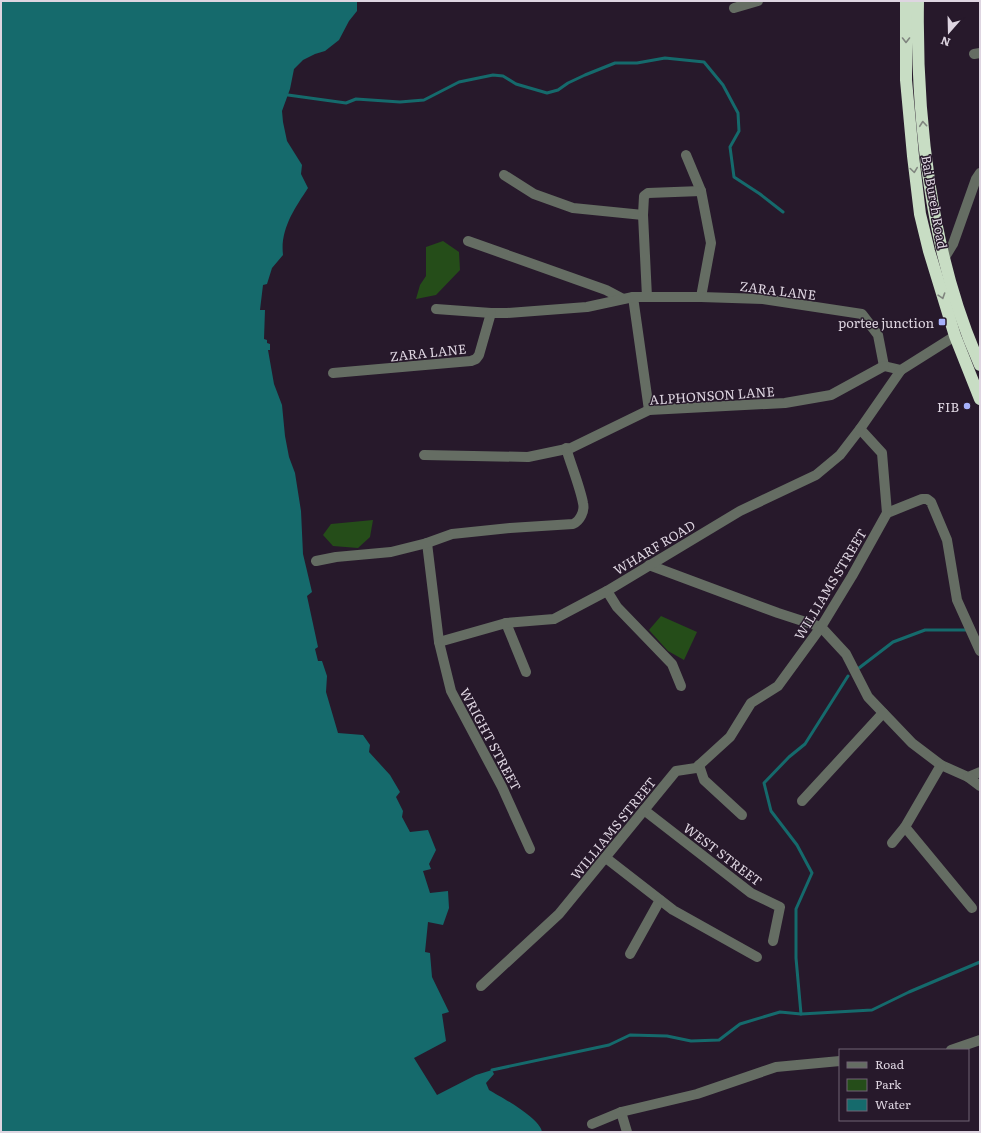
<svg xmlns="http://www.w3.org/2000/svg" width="981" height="1133" font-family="Literata,serif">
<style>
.green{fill:#254d19}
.water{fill:#156a6c}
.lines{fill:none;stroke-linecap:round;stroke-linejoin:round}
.stream{stroke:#156a6c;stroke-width:3}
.minor{stroke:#656d63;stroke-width:10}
.highway{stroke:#c8ddc4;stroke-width:12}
.oneway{stroke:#80857f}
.poi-dot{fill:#a7b1fc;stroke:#27192b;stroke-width:1.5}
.labels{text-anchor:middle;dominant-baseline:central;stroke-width:3;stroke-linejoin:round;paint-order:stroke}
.street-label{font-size:13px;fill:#ded5e1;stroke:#27192b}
.poi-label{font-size:13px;fill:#ded5e1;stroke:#27192b;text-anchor:end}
</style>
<rect width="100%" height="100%" fill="#27192b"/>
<!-- green -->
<g class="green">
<path d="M 443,241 L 459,252 L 460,270 L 436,295 L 416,299 L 420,285 L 426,276 L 426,247 Z"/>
<path d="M 373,520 L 370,537 L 358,548 L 333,546 L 323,535 L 331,524 Z"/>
<path d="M 661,616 L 697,632 L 684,660 L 668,651 L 649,630 Z"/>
</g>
<!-- water -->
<path class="water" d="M 1,1 L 357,1 L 357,11 L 349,21 L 339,40 L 325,51 L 315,54 L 303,60 L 294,69 L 290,89 L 282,111 L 283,122 L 287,141 L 302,165 L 301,174 L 308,188 C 295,208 280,229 283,255 L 272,268 L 267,284 L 263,285 L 260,310 L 265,310 L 264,339 L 267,340 L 267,343 L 270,344 L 270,350 L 268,350 L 274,384 L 282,405 L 285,436 L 289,457 L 295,473 L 301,511 L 303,554 L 312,592 L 307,596 L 318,647 L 315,649 L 318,661 L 322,661 L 327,676 L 326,692 L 338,733 L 363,735 L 370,745 L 369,752 L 390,775 L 400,792 L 396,797 L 403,811 L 402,817 L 410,832 L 428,830 L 436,850 L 429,864 L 431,869 L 423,871 L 430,893 L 448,891 L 449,908 L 443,925 L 428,922 L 425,952 L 430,953 L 432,977 L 449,1012 L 442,1014 L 446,1041 L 414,1058 L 437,1095 L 476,1075 L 492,1070 L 494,1074 L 486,1083 L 489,1090 C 501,1097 540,1118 542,1132 L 1,1132 Z"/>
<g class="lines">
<!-- stream -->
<g class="stream">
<path d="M 288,95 L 346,103 L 356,99 L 400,102 L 424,100 L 459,82 L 493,75 L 503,76 L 516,84 L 547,93 L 558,90 L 568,83 L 585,75 L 615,63 L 637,63 L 665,58 L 704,62 L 723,85 L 738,113 L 739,131 L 730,147 L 734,177 L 760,194 L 783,212"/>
<path d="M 859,668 L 893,642 L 925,630 L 966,630"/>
<path d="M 801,1014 L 796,958 L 796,909 L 812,873 L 797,845 L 771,811 L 764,783 L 789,757 L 805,744 L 848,676"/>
<path d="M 492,1070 L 609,1045 L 630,1035 L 667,1036 L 691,1041 L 719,1040 L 740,1024 L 780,1012 L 801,1014 L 872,1010 L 909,992 L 980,962"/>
</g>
<!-- minor -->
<g class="minor">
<path d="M 734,8 L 758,1"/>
<path d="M 974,54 L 980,53"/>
<path d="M 686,155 L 701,191 L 711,243 L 701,297"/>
<path d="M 504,175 L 534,194 L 573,208 L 643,215"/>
<path d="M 468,241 L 606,290 L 623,299"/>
<path d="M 945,257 L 953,244 L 976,179 L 980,173"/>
<path d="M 633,297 L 649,410"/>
<path d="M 647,297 L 643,215 L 644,196 L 648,193 L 701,191"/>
<path d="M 436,309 L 491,313 L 507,313 L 587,307 L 633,297 L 701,297 L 763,299 L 862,314 L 878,335 L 884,366"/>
<path d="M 884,366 L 901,370 L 955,336"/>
<path d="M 333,373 L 471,361 L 476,359 L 479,355 L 491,313"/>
<path d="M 424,455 L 528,457 L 571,448 L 649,410 L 785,403 L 831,395 L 884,366"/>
<path d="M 887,513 L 922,499 L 927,499 L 931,502 L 947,540 L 957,600 L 980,651"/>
<path d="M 427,543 L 439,642 L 451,691 L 502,787 L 530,849"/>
<path d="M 316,561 L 336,557 L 391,552 L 427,543 L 452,534 L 510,528 L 573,524 C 580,521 585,511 583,503 C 580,487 571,465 566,448"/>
<path d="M 649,565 L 778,613 L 821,627 L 846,654 L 868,697 L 912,743 L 941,765 L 968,777 L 980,772"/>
<path d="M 607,591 L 617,607 L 672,664 L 681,686"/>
<path d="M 506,623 L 526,672"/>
<path d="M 439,642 L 506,623 L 554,619 L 607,591 L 740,511 L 816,475 L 840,455 L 860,429"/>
<path d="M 699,765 L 704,780 L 742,815"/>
<path d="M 968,777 L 980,786"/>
<path d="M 802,801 L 883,713"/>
<path d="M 644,810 L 751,893 L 780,907 L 773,941"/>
<path d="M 905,827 L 972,908"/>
<path d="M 892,843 L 905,827 L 941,765"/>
<path d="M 606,858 L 673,910 L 757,957"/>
<path d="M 630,954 L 660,900"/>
<path d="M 481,986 L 559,914 L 676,771 L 696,768 L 730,737 L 751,703 L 778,686 L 821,627 L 852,576 L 887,513 L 882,453 L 860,429 L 901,370"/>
<path d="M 951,1050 L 980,1040"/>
<path d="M 621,1112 L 627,1132"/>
<path d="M 592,1124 L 621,1112 L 697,1094 L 776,1067 L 840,1061"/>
</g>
<!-- highway -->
<g class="highway">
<path d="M 906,1 L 906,80 L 913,156 L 920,214 L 929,251 L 955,336 L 980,399"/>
<path d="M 918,1 C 916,119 931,256 980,365"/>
</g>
</g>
<!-- one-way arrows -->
<defs><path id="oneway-chevron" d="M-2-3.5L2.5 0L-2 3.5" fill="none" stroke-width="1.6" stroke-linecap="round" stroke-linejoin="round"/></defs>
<g class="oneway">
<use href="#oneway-chevron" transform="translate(906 40) rotate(90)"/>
<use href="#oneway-chevron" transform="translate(923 124) rotate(-95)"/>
<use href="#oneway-chevron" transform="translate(914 170) rotate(82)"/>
<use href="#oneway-chevron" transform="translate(942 296) rotate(72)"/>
</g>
<!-- markers -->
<g class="poi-dot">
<rect x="938" y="318" width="8" height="8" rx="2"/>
<circle cx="967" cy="406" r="4"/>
</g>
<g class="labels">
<!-- street labels -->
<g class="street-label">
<text transform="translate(935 202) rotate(80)">Bai Bureh Road</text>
<text transform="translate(778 290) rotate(7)">ZARA LANE</text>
<text transform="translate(428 352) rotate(-6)">ZARA LANE</text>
<text transform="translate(712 395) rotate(-4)">ALPHONSON LANE</text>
<text transform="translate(654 547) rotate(-31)">WHARF ROAD</text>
<text transform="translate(830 584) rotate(-59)">WILLIAMS STREET</text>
<text transform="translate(491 739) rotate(62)">WRIGHT STREET</text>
<text transform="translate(613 828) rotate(-51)">WILLIAMS STREET</text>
<text transform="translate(723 854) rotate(37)">WEST STREET</text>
</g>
<!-- poi labels -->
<g class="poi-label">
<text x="934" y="322">portee junction</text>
<text x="959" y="406">FIB</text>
</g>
</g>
<!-- border -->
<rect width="981" height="1133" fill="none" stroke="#ded5e1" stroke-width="4"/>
<!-- legend -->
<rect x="839" y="1049" width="130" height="72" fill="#27192b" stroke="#706474"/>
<rect x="847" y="1062" width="20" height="6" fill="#656d63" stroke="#706474"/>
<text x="875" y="1069" font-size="12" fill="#ded5e1">Road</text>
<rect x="847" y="1079" width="20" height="12" fill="#254d19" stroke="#706474"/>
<text x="875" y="1089" font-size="12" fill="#ded5e1">Park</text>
<rect x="847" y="1099" width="20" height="12" fill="#156a6c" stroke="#706474"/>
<text x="875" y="1109" font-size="12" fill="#ded5e1">Water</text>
<!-- north arrow -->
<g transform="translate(949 32) rotate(200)" stroke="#27192b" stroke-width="3" paint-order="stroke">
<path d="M0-3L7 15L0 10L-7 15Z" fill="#ded5e1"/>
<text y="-6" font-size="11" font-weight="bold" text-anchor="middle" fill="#ded5e1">N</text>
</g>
</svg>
